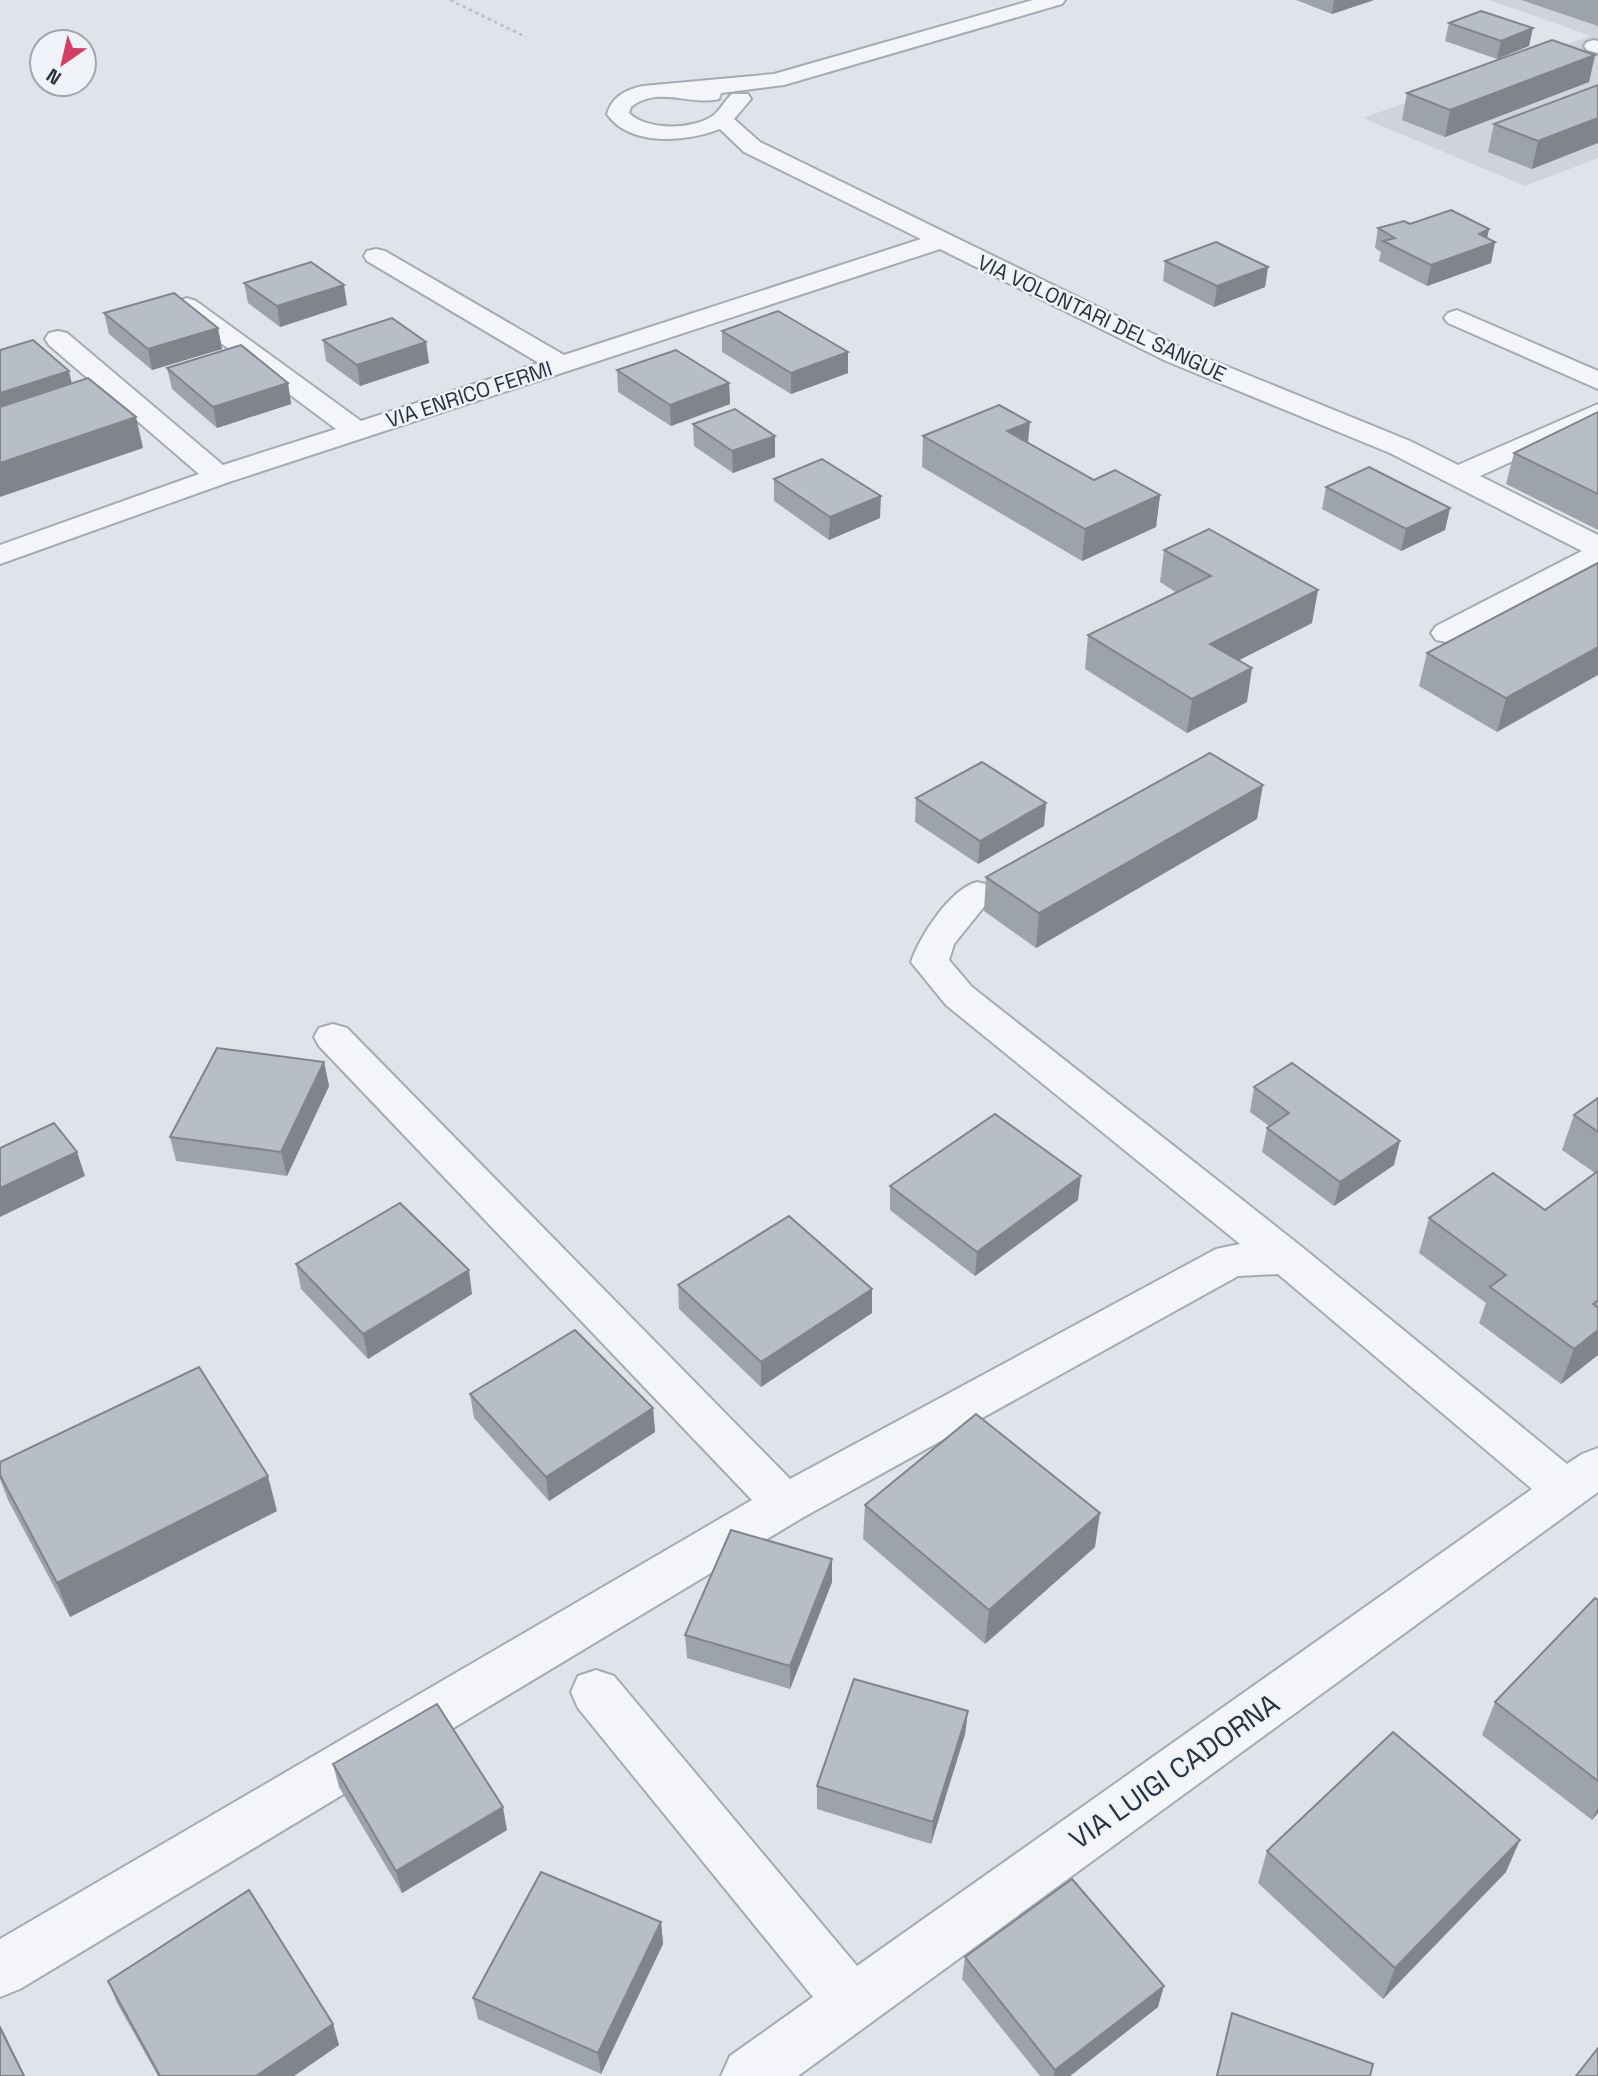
<svg xmlns="http://www.w3.org/2000/svg" width="1598" height="2076" font-family="'Space Grotesk',sans-serif">
<style>
.built{fill:#ced3dc}
.lines{fill:none;stroke-linecap:round;stroke-linejoin:round}
.minor-casing{stroke:#a5abb4;stroke-width:4}
.path{stroke:#babfc5;stroke-width:2.5;stroke-dasharray:3.5 3.5;stroke-linecap:butt}
.minor{fill:#f3f5f8;fill-rule:evenodd}
.wall{fill:#9da3ab}
.shaded-wall{fill:#80858b}
.building{fill:#b7bec7;stroke:#80858b;stroke-width:2}
.labels{text-anchor:middle;dominant-baseline:central;stroke-width:5;stroke-linejoin:round;paint-order:stroke}
.far-street-label{font-size:21px;fill:#273342;stroke:#eff3f7}
.near-street-label{font-size:28px;fill:#273342;stroke:#eff3f7}
</style>
<rect width="100%" height="100%" fill="#e0e4ea"/>
<!-- built -->
<path class="built" d="M 1489,0 L 1598,0 L 1598,158 L 1525,186 L 1363,118 L 1591,36 Z"/>
<g class="lines">
<defs>
<g id="minor">
<path d="M 1033,0 L 1065,0 L 1062,4 L 784,85 L 721,93 L 719,99 C 690,106 658,85 631,107 L 629,113 C 647,131 694,130 714,115 C 721,109 725,100 732,94 L 748,94 L 751,99 L 734,119 L 760,142 L 1184,349 L 1410,441 L 1458,465 L 1598,404 L 1598,422 L 1480,476 L 1598,535 L 1598,566 L 1458,640 L 1447,642 L 1436,640 L 1431,633 L 1436,626 L 1582,551 L 1390,453 L 1166,361 L 940,249 L 229,482 L 0,564 L 0,545 L 199,474 L 49,345 L 45,339 L 49,333 L 58,331 L 67,333 L 223,465 L 336,429 L 178,311 L 174,306 L 178,301 L 187,298 L 196,301 L 361,421 L 539,363 L 367,261 L 364,256 L 367,251 L 376,249 L 385,251 L 564,355 L 921,239 L 744,152 L 720,129 C 686,142 630,147 607,114 C 613,96 625,90 643,86 L 774,74 Z"/>
<path d="M 1594,40 L 1598,41 L 1598,53 L 1587,50 L 1584,46 L 1587,42 Z"/>
<path d="M 1457,310 L 1598,371 L 1598,389 L 1448,323 L 1444,318 L 1448,313 Z"/>
<path d="M 977,882 L 990,885 L 995,893 L 954,944 L 949,960 L 972,987 L 1302,1247 L 1567,1464 L 1582,1454 L 1598,1448 L 1598,1492 L 798,2076 L 721,2076 L 730,2056 L 813,1997 L 578,1708 L 571,1692 L 578,1676 L 596,1670 L 614,1676 L 857,1966 L 1532,1489 L 1278,1274 L 1238,1276 L 802,1518 L 20,1989 L 0,1997 L 0,1939 L 752,1500 L 319,1046 L 314,1037 L 319,1028 L 333,1024 L 347,1028 L 790,1479 L 1216,1249 L 1240,1244 L 946,1005 L 911,962 C 920,936 950,889 977,882 Z"/>
</g>
</defs>
<!-- minor casing -->
<use href="#minor" class="minor-casing"/>
<!-- path -->
<path class="path" d="M 450,0 L 526,37"/>
<!-- minor -->
<use href="#minor" class="minor"/>
</g>
<!-- wall -->
<g class="wall">
<path d="M 1296,0 L 1374,0 L 1332,14 Z"/>
<path d="M 1521,0 L 1598,0 L 1598,26 Z"/>
<path d="M 1449,23 L 1529,46 L 1497,59 L 1445,41 Z"/>
<path d="M 1595,55 L 1589,82 L 1445,137 L 1402,120 L 1407,93 Z"/>
<path d="M 1598,85 L 1532,169 L 1488,152 L 1494,124 Z"/>
<path d="M 1410,224 L 1489,229 L 1487,238 L 1495,242 L 1491,263 L 1427,286 L 1379,261 L 1381,252 L 1375,248 L 1378,228 Z"/>
<path d="M 1165,261 L 1268,267 L 1265,287 L 1214,307 L 1163,281 Z"/>
<path d="M 244,283 L 347,305 L 280,327 L 248,303 Z"/>
<path d="M 104,313 L 218,328 L 222,349 L 152,370 L 109,334 Z"/>
<path d="M 722,331 L 848,352 L 848,373 L 791,394 L 722,352 Z"/>
<path d="M 323,340 L 426,342 L 429,363 L 360,386 L 326,361 Z"/>
<path d="M 167,368 L 288,383 L 291,404 L 217,428 L 172,389 Z"/>
<path d="M 617,370 L 729,383 L 730,404 L 671,426 L 618,392 Z"/>
<path d="M 1598,412 L 1598,530 L 1506,484 L 1514,453 Z"/>
<path d="M 693,424 L 775,436 L 775,457 L 733,473 L 694,446 Z"/>
<path d="M 923,436 L 1028,443 L 1094,480 L 1160,495 L 1156,527 L 1082,561 L 922,467 Z"/>
<path d="M 774,479 L 880,518 L 829,540 L 774,501 Z"/>
<path d="M 1326,487 L 1450,508 L 1445,530 L 1401,551 L 1322,509 Z"/>
<path d="M 1164,550 L 1312,623 L 1238,660 L 1247,702 L 1187,733 L 1085,669 L 1088,635 L 1177,593 L 1160,582 Z"/>
<path d="M 1598,563 L 1497,732 L 1419,686 L 1427,653 Z"/>
<path d="M 916,798 L 1046,803 L 1044,826 L 978,864 L 915,822 Z"/>
<path d="M 1257,819 L 1036,948 L 984,911 L 986,877 Z"/>
<path d="M 324,1062 L 329,1086 L 287,1176 L 176,1161 L 170,1137 Z"/>
<path d="M 1254,1087 L 1394,1165 L 1334,1206 L 1262,1152 L 1267,1128 L 1269,1126 L 1250,1112 Z"/>
<path d="M 1598,1098 L 1598,1355 L 1561,1384 L 1479,1323 L 1486,1303 L 1419,1253 L 1429,1218 L 1545,1210 L 1595,1173 L 1562,1150 L 1574,1115 Z"/>
<path d="M 890,1186 L 1078,1200 L 975,1276 L 890,1210 Z"/>
<path d="M 296,1264 L 472,1294 L 368,1359 L 301,1289 Z"/>
<path d="M 678,1285 L 872,1289 L 872,1313 L 761,1387 L 679,1309 Z"/>
<path d="M 470,1394 L 653,1408 L 655,1432 L 549,1501 L 474,1418 Z"/>
<path d="M 0,1462 L 277,1511 L 70,1617 L 8,1500 L 0,1479 Z"/>
<path d="M 865,1505 L 1095,1547 L 985,1644 L 863,1539 Z"/>
<path d="M 832,1559 L 832,1582 L 790,1689 L 687,1658 L 685,1635 Z"/>
<path d="M 1598,1600 L 1598,1813 L 1592,1820 L 1482,1735 L 1495,1702 Z"/>
<path d="M 968,1711 L 965,1734 L 931,1844 L 817,1809 L 817,1786 Z"/>
<path d="M 333,1764 L 507,1830 L 402,1893 L 339,1787 Z"/>
<path d="M 1267,1851 L 1506,1872 L 1383,1999 L 1258,1883 Z"/>
<path d="M 661,1922 L 663,1944 L 601,2074 L 478,2019 L 473,1998 Z"/>
<path d="M 965,1957 L 1158,2007 L 1070,2076 L 1040,2076 L 962,1979 Z"/>
<path d="M 108,1981 L 333,2024 L 339,2045 L 294,2076 L 158,2076 L 117,2003 Z"/>
<path d="M 1232,2013 L 1370,2076 L 1216,2076 Z"/>
</g>
<!-- shaded-wall -->
<g class="shaded-wall">
<path d="M 1334,0 L 1374,0 L 1332,14 Z"/>
<path d="M 1533,28 L 1529,46 L 1497,59 L 1501,41 Z"/>
<path d="M 1595,55 L 1589,82 L 1445,137 L 1450,110 Z"/>
<path d="M 1598,118 L 1598,143 L 1532,169 L 1538,141 Z"/>
<path d="M 1489,229 L 1485,246 L 1495,242 L 1491,263 L 1427,286 L 1431,265 L 1479,234 Z"/>
<path d="M 1268,267 L 1265,287 L 1214,307 L 1217,286 Z"/>
<path d="M 344,285 L 347,305 L 280,327 L 277,306 Z"/>
<path d="M 218,328 L 222,349 L 152,370 L 148,349 Z"/>
<path d="M 426,342 L 429,363 L 360,386 L 357,365 Z"/>
<path d="M 848,352 L 848,373 L 791,394 L 791,373 Z"/>
<path d="M 69,371 L 74,392 L 0,416 L 0,393 Z"/>
<path d="M 288,383 L 291,404 L 217,428 L 213,407 Z"/>
<path d="M 729,383 L 730,404 L 671,426 L 670,405 Z"/>
<path d="M 136,417 L 143,448 L 0,497 L 0,463 Z"/>
<path d="M 1030,422 L 1027,453 L 1007,431 Z"/>
<path d="M 775,436 L 775,457 L 733,473 L 732,451 Z"/>
<path d="M 1160,495 L 1156,527 L 1082,561 L 1085,529 Z"/>
<path d="M 881,496 L 880,518 L 829,540 L 830,517 Z"/>
<path d="M 1450,508 L 1445,530 L 1401,551 L 1406,529 Z"/>
<path d="M 1318,590 L 1312,623 L 1206,677 L 1210,644 Z"/>
<path d="M 1598,647 L 1598,675 L 1497,732 L 1506,698 Z"/>
<path d="M 1252,668 L 1247,702 L 1187,733 L 1192,699 Z"/>
<path d="M 1263,785 L 1257,819 L 1036,948 L 1039,913 Z"/>
<path d="M 1046,803 L 1044,826 L 978,864 L 980,841 Z"/>
<path d="M 324,1062 L 329,1086 L 287,1176 L 281,1152 Z"/>
<path d="M 1400,1141 L 1394,1165 L 1334,1206 L 1340,1182 Z"/>
<path d="M 77,1152 L 85,1176 L 0,1217 L 0,1188 Z"/>
<path d="M 1081,1176 L 1078,1200 L 975,1276 L 977,1252 Z"/>
<path d="M 469,1270 L 472,1294 L 368,1359 L 363,1334 Z"/>
<path d="M 872,1289 L 872,1313 L 761,1387 L 761,1362 Z"/>
<path d="M 1598,1330 L 1598,1355 L 1561,1384 L 1574,1349 Z"/>
<path d="M 653,1408 L 655,1432 L 549,1501 L 546,1477 Z"/>
<path d="M 268,1476 L 277,1511 L 70,1617 L 57,1583 Z"/>
<path d="M 1100,1513 L 1095,1547 L 985,1644 L 989,1610 Z"/>
<path d="M 832,1559 L 832,1582 L 790,1689 L 790,1666 Z"/>
<path d="M 968,1711 L 965,1734 L 931,1844 L 933,1822 Z"/>
<path d="M 503,1807 L 507,1830 L 402,1893 L 396,1871 Z"/>
<path d="M 1598,1807 L 1598,1813 L 1592,1820 Z"/>
<path d="M 1520,1840 L 1506,1872 L 1383,1999 L 1395,1968 Z"/>
<path d="M 661,1922 L 663,1944 L 601,2074 L 598,2053 Z"/>
<path d="M 1164,1986 L 1158,2007 L 1070,2076 L 1054,2076 L 1055,2070 Z"/>
<path d="M 333,2024 L 339,2045 L 294,2076 L 256,2076 Z"/>
<path d="M 0,2025 L 25,2076 L 24,2076 L 0,2028 Z"/>
</g>
<!-- building -->
<g class="building">
<path d="M 1481,11 L 1533,28 L 1501,41 L 1449,23 Z"/>
<path d="M 1552,40 L 1595,55 L 1450,110 L 1407,93 Z"/>
<path d="M 1598,85 L 1598,118 L 1538,141 L 1494,124 Z"/>
<path d="M 1451,210 L 1489,229 L 1479,234 L 1495,242 L 1431,265 L 1383,241 L 1395,238 L 1378,228 L 1404,221 L 1410,224 Z"/>
<path d="M 1216,242 L 1268,267 L 1217,286 L 1165,261 Z"/>
<path d="M 311,262 L 344,285 L 277,306 L 244,283 Z"/>
<path d="M 174,293 L 218,328 L 148,349 L 104,313 Z"/>
<path d="M 778,311 L 848,352 L 791,373 L 722,331 Z"/>
<path d="M 392,318 L 426,342 L 357,365 L 323,340 Z"/>
<path d="M 33,340 L 69,371 L 0,393 L 0,350 Z"/>
<path d="M 241,345 L 288,383 L 213,407 L 167,368 Z"/>
<path d="M 676,350 L 729,383 L 670,405 L 617,370 Z"/>
<path d="M 88,378 L 136,417 L 0,463 L 0,407 Z"/>
<path d="M 999,405 L 1030,422 L 1007,431 L 1094,480 L 1115,470 L 1160,495 L 1085,529 L 923,436 Z"/>
<path d="M 735,409 L 775,436 L 732,451 L 693,424 Z"/>
<path d="M 1598,412 L 1598,494 L 1514,453 Z"/>
<path d="M 822,459 L 881,496 L 830,517 L 774,479 Z"/>
<path d="M 1369,467 L 1450,508 L 1406,529 L 1326,487 Z"/>
<path d="M 1209,529 L 1318,590 L 1210,644 L 1252,668 L 1192,699 L 1088,635 L 1211,576 L 1164,550 Z"/>
<path d="M 1598,563 L 1598,647 L 1506,698 L 1427,653 Z"/>
<path d="M 1210,753 L 1263,785 L 1039,913 L 986,877 Z"/>
<path d="M 982,762 L 1046,803 L 980,841 L 916,798 Z"/>
<path d="M 217,1048 L 324,1062 L 281,1152 L 170,1137 Z"/>
<path d="M 1292,1063 L 1400,1141 L 1340,1182 L 1267,1128 L 1289,1113 L 1254,1087 Z"/>
<path d="M 1598,1098 L 1598,1132 L 1574,1115 Z"/>
<path d="M 995,1114 L 1081,1176 L 977,1252 L 890,1186 Z"/>
<path d="M 54,1123 L 77,1152 L 0,1188 L 0,1148 Z"/>
<path d="M 1598,1171 L 1598,1300 L 1593,1304 L 1598,1308 L 1598,1330 L 1574,1349 L 1490,1287 L 1506,1275 L 1429,1218 L 1493,1173 L 1545,1210 Z"/>
<path d="M 400,1203 L 469,1270 L 363,1334 L 296,1264 Z"/>
<path d="M 789,1216 L 872,1289 L 761,1362 L 678,1285 Z"/>
<path d="M 575,1330 L 653,1408 L 546,1477 L 470,1394 Z"/>
<path d="M 199,1367 L 268,1476 L 57,1583 L 0,1475 L 0,1462 Z"/>
<path d="M 976,1414 L 1100,1513 L 989,1610 L 865,1505 Z"/>
<path d="M 731,1530 L 832,1559 L 790,1666 L 685,1635 Z"/>
<path d="M 1595,1598 L 1598,1600 L 1598,1781 L 1495,1702 Z"/>
<path d="M 854,1679 L 968,1711 L 933,1822 L 817,1786 Z"/>
<path d="M 437,1704 L 503,1807 L 396,1871 L 333,1764 Z"/>
<path d="M 1393,1732 L 1520,1840 L 1395,1968 L 1267,1851 Z"/>
<path d="M 541,1872 L 661,1922 L 598,2053 L 473,1998 Z"/>
<path d="M 1072,1879 L 1164,1986 L 1055,2070 L 965,1957 Z"/>
<path d="M 249,1890 L 333,2024 L 256,2076 L 160,2076 L 108,1981 Z"/>
<path d="M 1232,2013 L 1373,2064 L 1370,2076 L 1217,2076 Z"/>
<path d="M 0,2028 L 24,2076 L 0,2076 Z"/>
<path d="M 1598,2048 L 1598,2076 L 1576,2076 Z"/>
</g>
<g class="labels">
<!-- far-street labels -->
<g class="far-street-label">
<text transform="translate(1102 318) rotate(25)">VIA VOLONTARI DEL SANGUE</text>
<text transform="translate(469 394) rotate(-18)">VIA ENRICO FERMI</text>
</g>
<!-- near-street labels -->
<g class="near-street-label">
<text transform="translate(1174 1771) rotate(-35)">VIA LUIGI CADORNA</text>
</g>
</g>
<!-- north arrow -->
<g transform="translate(63 63) rotate(214)"><circle r="33" fill="#eff3f7" stroke="#9fa6af" stroke-width="2"/>
<path d="M0-5L12 26L0 18L-12 26Z" fill="#d53e60"/>
<text y="-10" font-size="19" font-weight="bold" text-anchor="middle" fill="#273342">N</text>
</g>
</svg>
